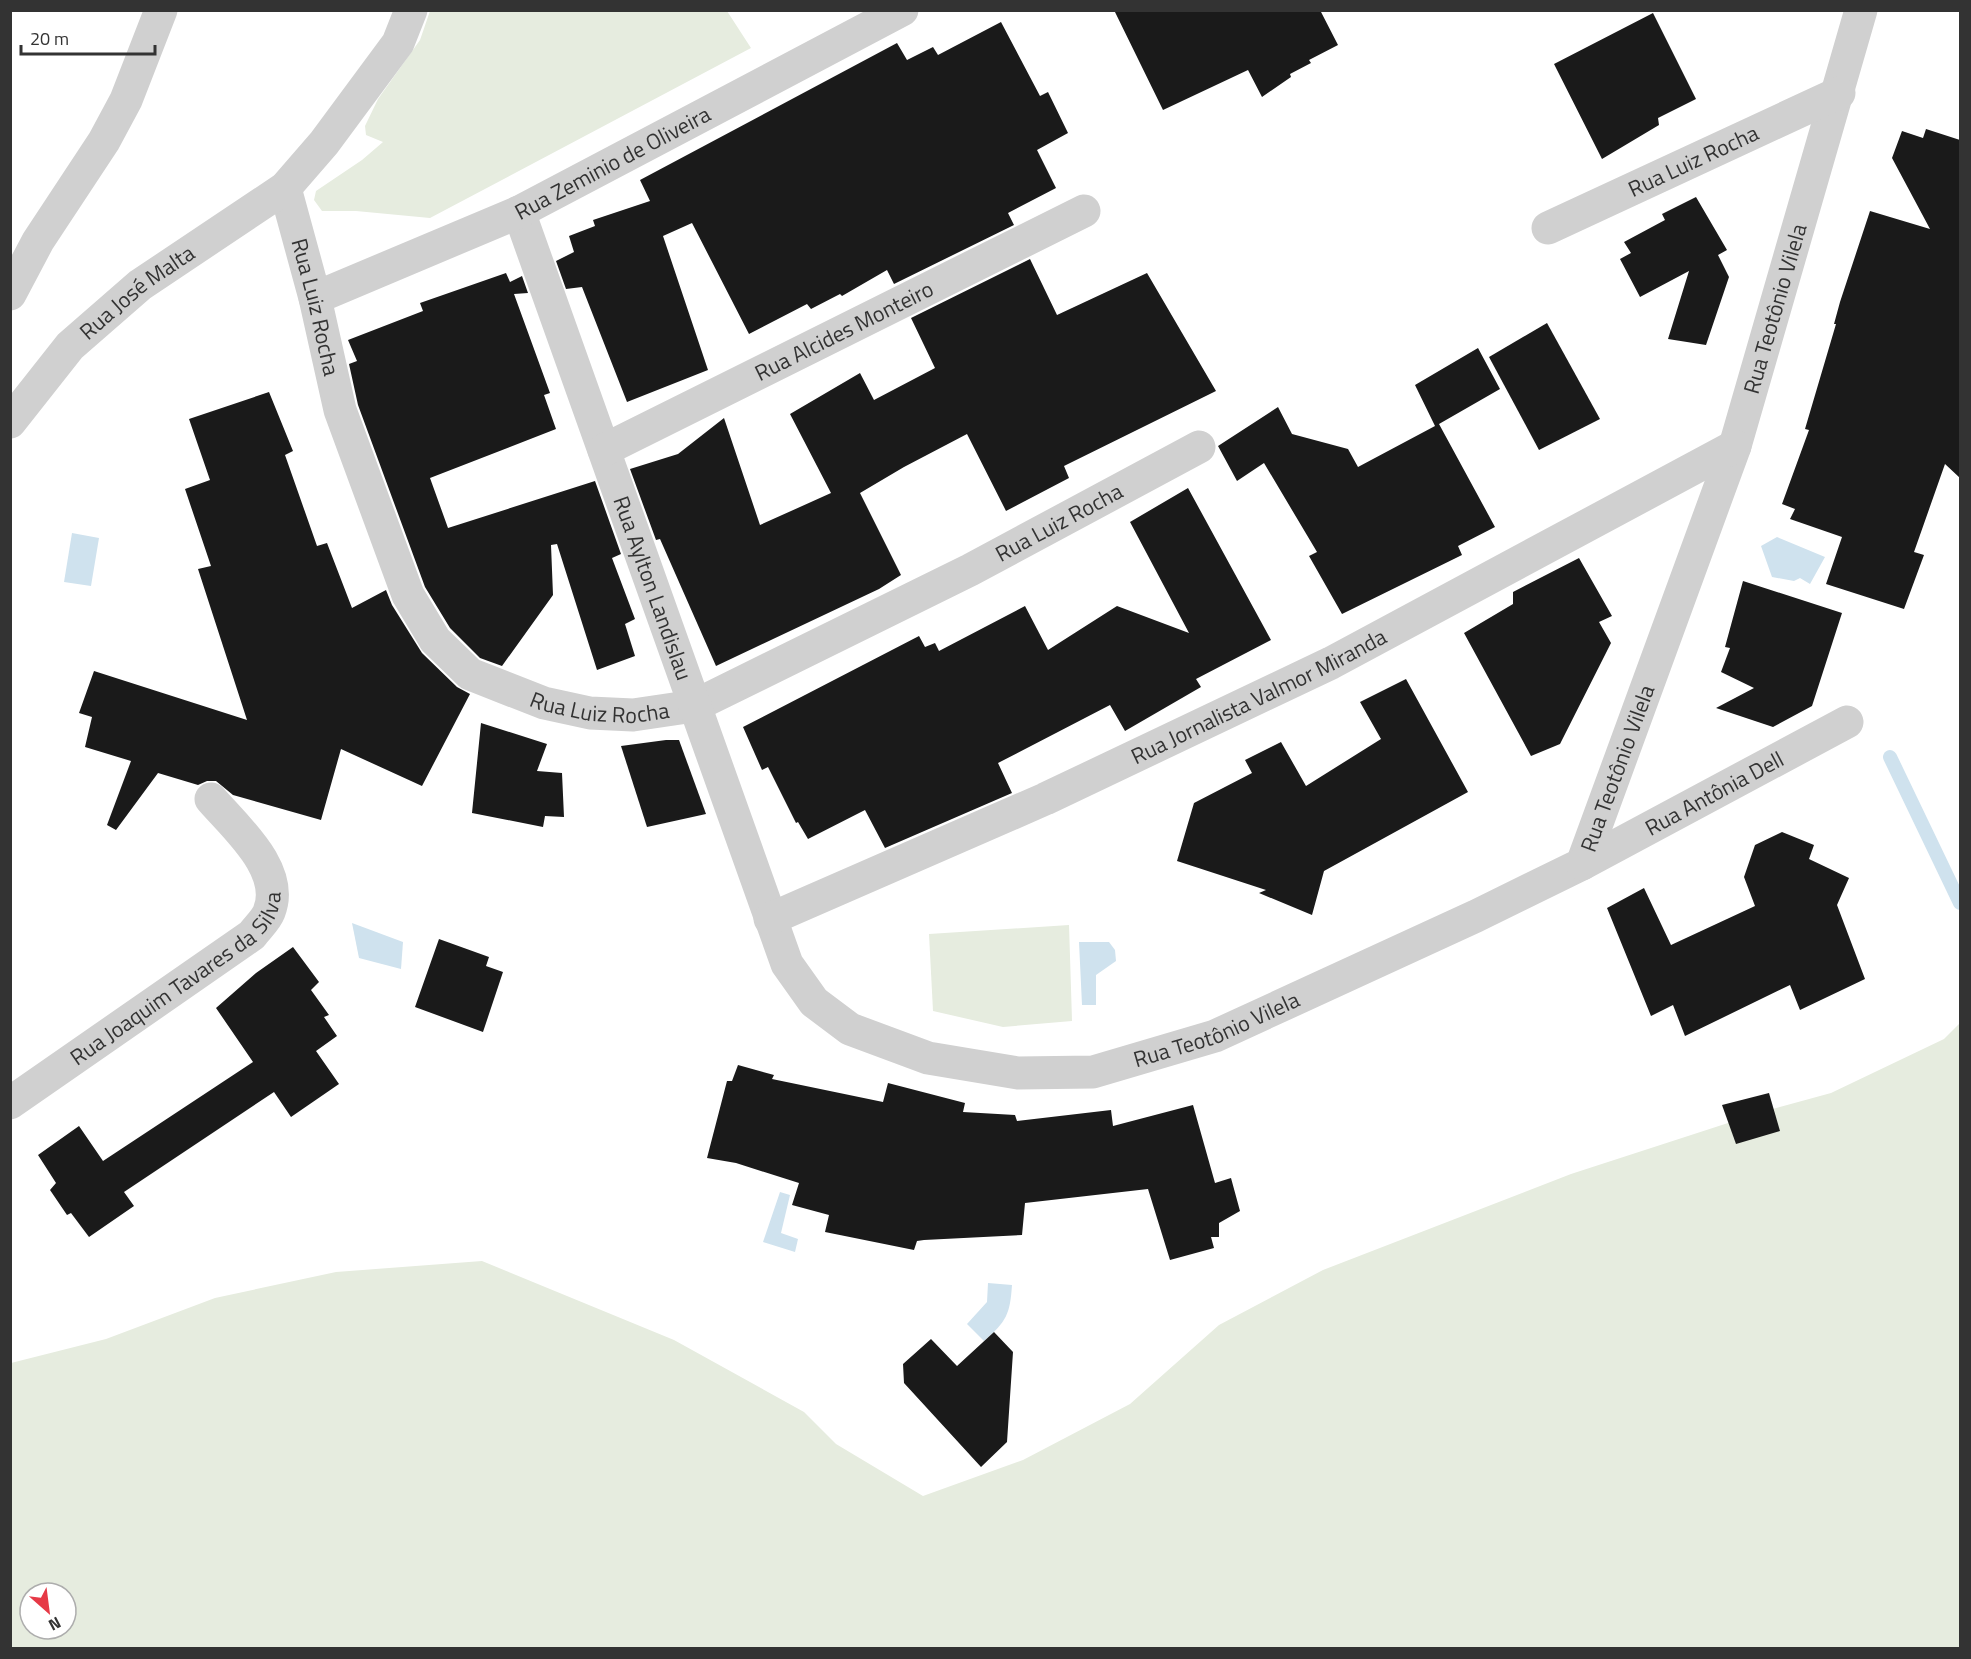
<svg xmlns="http://www.w3.org/2000/svg" width="1971" height="1659" font-family="'Titillium Web',sans-serif">
<style>
.green{fill:#e6ecdf;fill-rule:evenodd}
.water{fill:#cfe2ee}
.lines{fill:none;stroke-linecap:round;stroke-linejoin:round}
.stream{stroke:#cfe2ee;stroke-width:14}
.building{fill:#1a1a1a}
.street{stroke:#d0d0d0;stroke-width:33}
.labels{text-anchor:middle;dominant-baseline:central;stroke-width:6;stroke-linejoin:round;paint-order:stroke}
.street-label{font-size:22px;fill:#333;stroke:#fff}
</style>
<rect width="100%" height="100%" fill="#fff"/>
<!-- green -->
<g class="green">
<path d="M 430,11 L 727,11 L 751,48 L 430,218 L 356,211 L 322,211 L 314,200 L 316,191 L 362,160 L 383,142 L 366,135 L 365,126 L 378,99 L 420,40 Z"/>
<path d="M 1069,925 L 1072,1021 L 1003,1027 L 933,1011 L 929,934 Z"/>
<path d="M 1960,1023 L 1960,1648 L 11,1648 L 11,1363 L 106,1339 L 215,1298 L 336,1272 L 482,1261 L 674,1340 L 804,1412 L 836,1444 L 923,1496 L 1023,1460 L 1130,1404 L 1219,1325 L 1323,1270 L 1571,1174 L 1765,1111 L 1831,1093 L 1944,1039 ZM 30,1593 L 66,1593 L 66,1629 L 30,1629 Z"/>
</g>
<!-- water -->
<g class="water">
<path d="M 72,533 L 99,538 L 91,586 L 64,582 Z"/>
<path d="M 1777,537 L 1825,557 L 1810,584 L 1800,578 L 1794,581 L 1772,577 L 1761,546 Z"/>
<path d="M 352,923 L 403,942 L 401,969 L 359,958 Z"/>
<path d="M 1079,942 L 1109,942 L 1115,950 L 1116,961 L 1096,975 L 1096,1005 L 1082,1005 Z"/>
<path d="M 780,1192 L 790,1195 L 781,1233 L 798,1239 L 795,1252 L 763,1242 Z"/>
<path d="M 988,1283 L 1012,1285 C 1010,1314 1007,1321 984,1341 L 967,1324 L 987,1302 Z"/>
</g>
<g class="lines">
<!-- stream -->
<path class="stream" d="M 1890,757 L 1960,903"/>
</g>
<!-- building -->
<g class="building">
<path d="M 1114,10 L 1320,10 L 1338,45 L 1309,60 L 1311,63 L 1290,74 L 1291,77 L 1262,97 L 1248,70 L 1163,110 Z"/>
<path d="M 1653,13 L 1696,99 L 1658,118 L 1659,125 L 1602,159 L 1554,64 Z"/>
<path d="M 1001,22 L 1040,96 L 1048,92 L 1068,133 L 1037,150 L 1056,188 L 1008,213 L 1014,225 L 894,284 L 887,270 L 842,296 L 840,294 L 811,309 L 807,304 L 749,334 L 692,223 L 663,236 L 708,370 L 627,402 L 582,287 L 566,289 L 556,261 L 574,252 L 569,236 L 595,226 L 593,220 L 650,201 L 640,180 L 897,43 L 907,60 L 933,47 L 938,55 Z"/>
<path d="M 1926,129 L 1960,140 L 1960,478 L 1945,464 L 1914,552 L 1924,555 L 1904,609 L 1826,584 L 1842,537 L 1790,519 L 1795,509 L 1782,504 L 1809,430 L 1805,429 L 1836,324 L 1834,324 L 1840,302 L 1870,211 L 1930,229 L 1892,158 L 1902,131 L 1923,138 Z"/>
<path d="M 1696,197 L 1727,250 L 1718,255 L 1729,277 L 1706,345 L 1668,339 L 1689,271 L 1640,297 L 1620,259 L 1631,253 L 1624,242 L 1665,220 L 1662,214 Z"/>
<path d="M 1030,259 L 1057,315 L 1147,273 L 1216,391 L 1064,466 L 1069,478 L 1006,511 L 967,434 L 904,467 L 860,493 L 901,575 L 879,589 L 716,666 L 660,539 L 656,540 L 630,469 L 678,454 L 724,418 L 760,525 L 831,493 L 790,414 L 860,373 L 874,400 L 935,368 L 911,318 Z"/>
<path d="M 506,273 L 510,282 L 522,276 L 528,293 L 514,294 L 550,393 L 544,395 L 556,429 L 430,478 L 448,528 L 595,481 L 621,554 L 612,558 L 635,619 L 625,624 L 635,656 L 597,670 L 557,544 L 551,545 L 553,595 L 502,666 L 480,658 L 450,628 L 425,587 L 358,405 L 349,364 L 357,361 L 348,340 L 423,311 L 420,303 Z"/>
<path d="M 1547,323 L 1600,419 L 1539,450 L 1489,357 Z"/>
<path d="M 1478,348 L 1500,389 L 1439,424 L 1495,527 L 1458,546 L 1462,555 L 1342,614 L 1309,556 L 1317,552 L 1264,463 L 1237,481 L 1218,446 L 1278,407 L 1292,434 L 1348,449 L 1358,467 L 1435,426 L 1415,385 Z"/>
<path d="M 269,392 L 293,451 L 285,455 L 317,546 L 327,543 L 352,608 L 386,590 L 392,605 L 422,653 L 457,687 L 470,694 L 422,786 L 341,749 L 321,820 L 233,795 L 216,781 L 207,781 L 198,785 L 158,773 L 116,830 L 107,825 L 131,761 L 85,747 L 92,717 L 79,713 L 94,671 L 247,720 L 198,569 L 211,566 L 185,489 L 210,480 L 189,419 Z"/>
<path d="M 1188,488 L 1271,640 L 1196,679 L 1201,687 L 1125,731 L 1110,705 L 998,763 L 1012,793 L 885,848 L 865,810 L 808,839 L 798,822 L 796,823 L 768,767 L 762,770 L 743,727 L 919,636 L 925,647 L 935,643 L 939,651 L 1025,606 L 1048,650 L 1117,606 L 1189,633 L 1130,522 Z"/>
<path d="M 1579,558 L 1612,616 L 1599,622 L 1611,643 L 1560,744 L 1531,756 L 1464,633 L 1513,604 L 1513,592 Z"/>
<path d="M 1743,581 L 1842,613 L 1812,706 L 1773,727 L 1716,708 L 1754,688 L 1721,672 L 1730,648 L 1725,647 Z"/>
<path d="M 1406,679 L 1468,792 L 1324,871 L 1312,915 L 1259,893 L 1266,890 L 1177,861 L 1194,803 L 1252,773 L 1245,760 L 1281,742 L 1306,786 L 1381,739 L 1360,702 Z"/>
<path d="M 481,723 L 547,744 L 537,771 L 562,773 L 564,817 L 545,816 L 543,827 L 472,813 Z"/>
<path d="M 666,740 L 679,740 L 706,814 L 647,827 L 621,746 Z"/>
<path d="M 1782,832 L 1814,845 L 1809,859 L 1849,878 L 1837,905 L 1865,979 L 1800,1010 L 1790,985 L 1685,1036 L 1673,1005 L 1651,1016 L 1607,908 L 1644,888 L 1671,945 L 1755,906 L 1744,877 L 1755,845 Z"/>
<path d="M 439,939 L 489,957 L 486,966 L 503,972 L 483,1032 L 415,1007 Z"/>
<path d="M 293,947 L 319,982 L 311,990 L 329,1015 L 324,1017 L 337,1036 L 316,1051 L 339,1084 L 291,1117 L 274,1092 L 124,1192 L 134,1206 L 89,1237 L 71,1213 L 67,1215 L 50,1190 L 56,1183 L 38,1155 L 79,1126 L 103,1161 L 253,1062 L 216,1008 L 256,973 Z"/>
<path d="M 738,1065 L 774,1075 L 772,1079 L 883,1102 L 888,1083 L 965,1103 L 963,1112 L 1015,1115 L 1017,1121 L 1111,1110 L 1113,1126 L 1193,1105 L 1215,1183 L 1231,1178 L 1240,1211 L 1219,1223 L 1219,1237 L 1211,1237 L 1214,1248 L 1170,1260 L 1148,1189 L 1025,1203 L 1022,1235 L 924,1240 L 917,1241 L 914,1250 L 825,1232 L 829,1215 L 792,1205 L 799,1183 L 736,1163 L 707,1158 L 727,1081 L 732,1081 Z"/>
<path d="M 1769,1093 L 1780,1131 L 1736,1144 L 1722,1105 Z"/>
<path d="M 994,1332 L 1013,1352 L 1007,1442 L 981,1467 L 904,1383 L 903,1364 L 931,1339 L 957,1366 Z"/>
</g>
<g class="lines">
<!-- street -->
<g class="street">
<path id="s1" d="M 285,188 L 315,298 L 340,410 L 408,595 L 435,640 L 470,674 L 544,703 L 590,713 L 633,715 L 694,706 L 970,570 L 1199,447"/>
<path id="s2" d="M 519,212 L 787,964 L 814,1002 L 850,1029 L 928,1058 L 1018,1073 L 1093,1072 L 1215,1036 L 1476,916 L 1582,864 L 1735,446 L 1861,10"/>
<path id="s3" d="M 1548,228 L 1839,93"/>
<path d="M 10,294 L 38,241 L 104,141 L 126,100 L 161,10"/>
<path id="s4" d="M 315,298 L 519,212 L 902,10"/>
<path id="s5" d="M 10,422 L 70,346 L 140,285 L 285,188 L 324,143 L 398,43 L 411,10"/>
<path id="s6" d="M 604,450 L 1084,211"/>
<path id="s7" d="M 1582,864 L 1847,722"/>
<path id="s8" d="M 770,919 L 1045,799 L 1331,663 L 1735,446"/>
<path id="s9" d="M 10,1103 L 252,935 C 257,928 266,920 269,912 C 286,870 235,827 211,799"/>
</g>
</g>
<g class="labels">
<!-- street labels -->
<g class="street-label">
<text stroke="none"><textPath href="#s3" startOffset="160">Rua Luiz Rocha</textPath></text>
<text stroke="none"><textPath href="#s4" startOffset="327">Rua Zeminio de Oliveira</textPath></text>
<text stroke="none"><textPath href="#s5" startOffset="183">Rua José Malta</textPath></text>
<text stroke="none"><textPath href="#s1" startOffset="123">Rua Luiz Rocha</textPath></text>
<text stroke="none"><textPath href="#s2" startOffset="2260">Rua Teotônio Vilela</textPath></text>
<text stroke="none"><textPath href="#s6" startOffset="268">Rua Alcides Monteiro</textPath></text>
<text stroke="none"><textPath href="#s1" startOffset="1167">Rua Luiz Rocha</textPath></text>
<text stroke="none"><textPath href="#s2" startOffset="399">Rua Aylton Landislau</textPath></text>
<text stroke="none"><textPath href="#s8" startOffset="537">Rua Jornalista Valmor Miranda</textPath></text>
<text stroke="none"><textPath href="#s1" startOffset="663">Rua Luiz Rocha</textPath></text>
<text stroke="none"><textPath href="#s2" startOffset="1774">Rua Teotônio Vilela</textPath></text>
<text stroke="none"><textPath href="#s7" startOffset="150">Rua Antônia Dell</textPath></text>
<text stroke="none"><textPath href="#s9" startOffset="210">Rua Joaquim Tavares da Silva</textPath></text>
<text stroke="none"><textPath href="#s2" startOffset="1270">Rua Teotônio Vilela</textPath></text>
</g>
</g>
<!-- border -->
<rect width="1971" height="1659" fill="none" stroke="#333333" stroke-width="24"/>
<!-- north arrow -->
<g transform="translate(48 1611) rotate(152)"><circle r="28" fill="#ffffff" stroke="#adadad" stroke-width="1.5"/>
<path d="M0-4.5L10 22L0 15L-10 22Z" fill="#e63946"/>
<text y="-9" font-size="16" font-weight="bold" text-anchor="middle" fill="#333333">N</text>
</g>
<!-- scale -->
<path d="M21 45v9h134v-9" fill="none" stroke="#333333" stroke-width="3"/>
<text x="30" y="45" font-size="18" fill="#333333" stroke="#ffffff" stroke-width="4.5" paint-order="stroke">20 m</text>
</svg>
